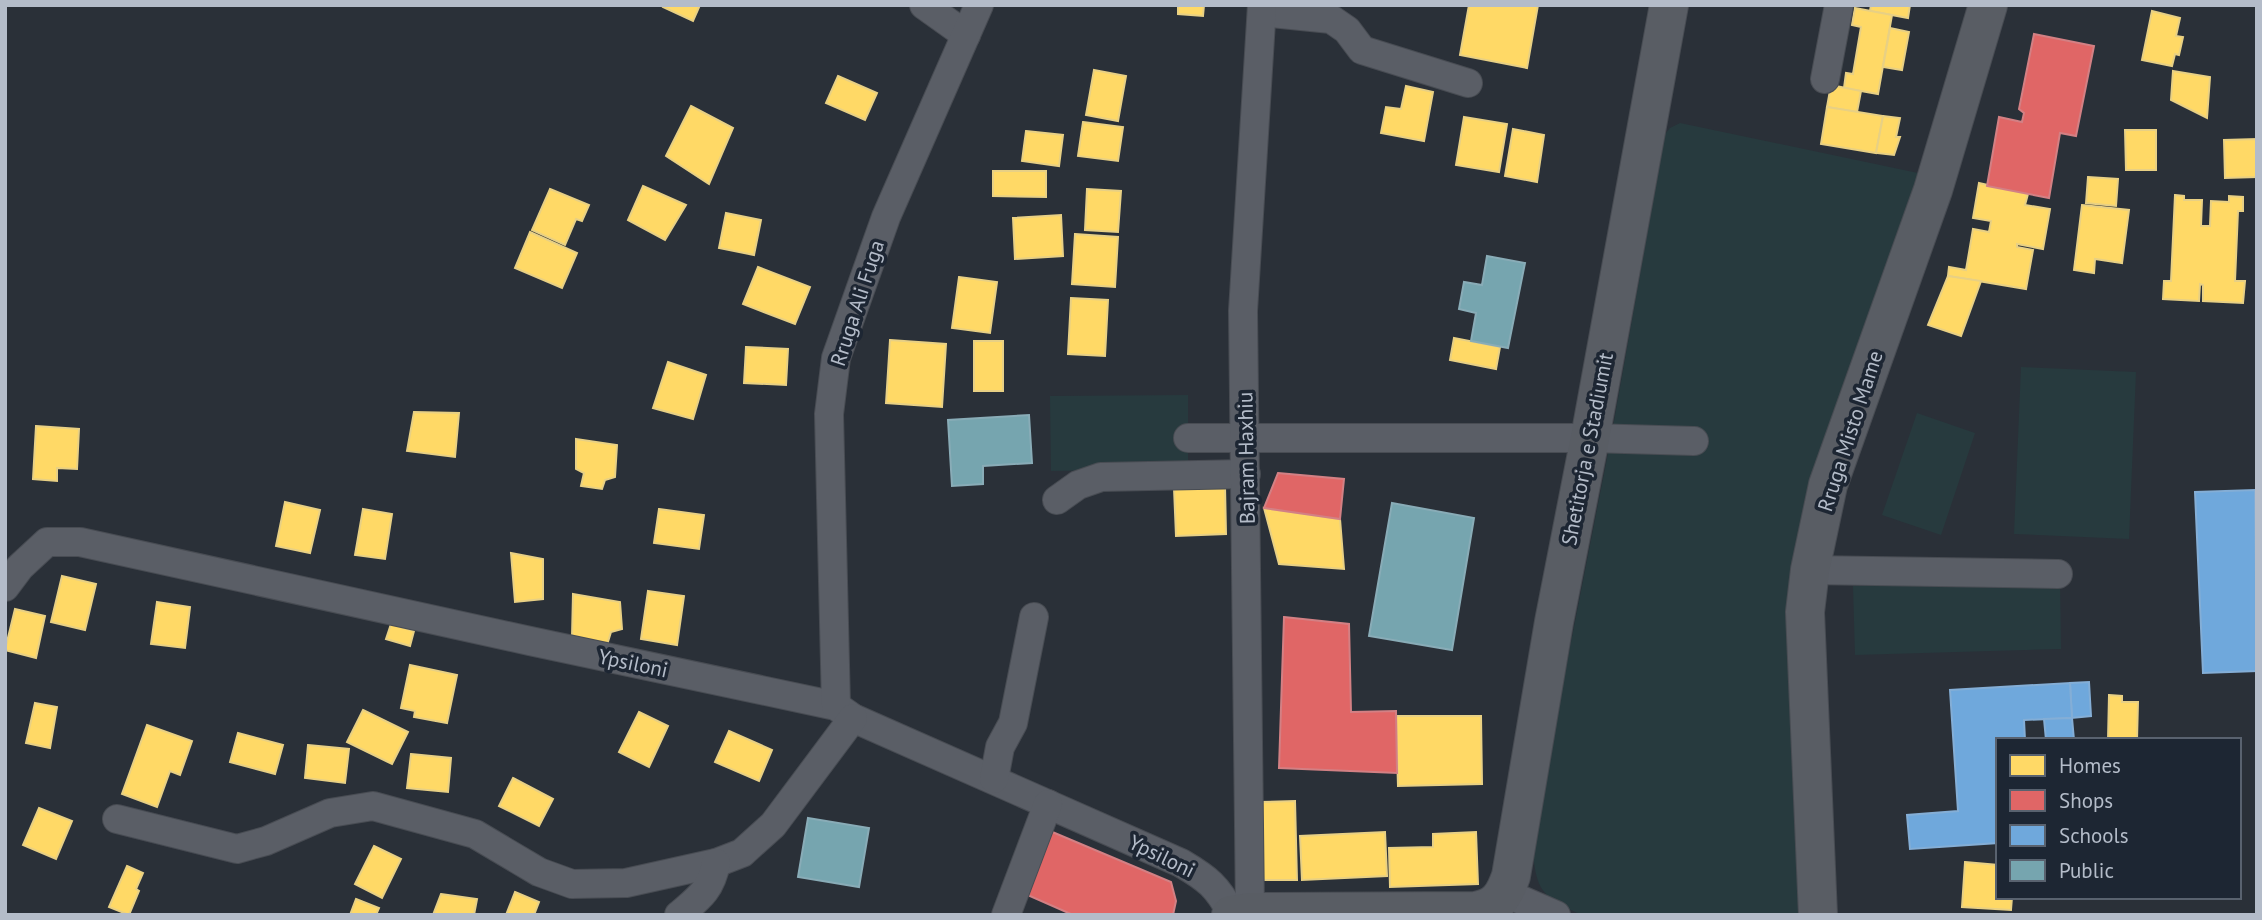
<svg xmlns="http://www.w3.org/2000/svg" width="2262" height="920" font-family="'PT Sans',sans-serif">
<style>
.green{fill:#273a3e}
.homes{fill:#ffd966;stroke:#e8d084;stroke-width:2}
.shops{fill:#e06666;stroke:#d38084;stroke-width:2}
.schools{fill:#6fa8dc;stroke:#84aed6;stroke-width:2}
.public{fill:#76a5af;stroke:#89acb7;stroke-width:2}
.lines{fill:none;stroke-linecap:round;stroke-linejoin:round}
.street-casing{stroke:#484c53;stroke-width:30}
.secondary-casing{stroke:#484c53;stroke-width:40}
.street{stroke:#5a5e66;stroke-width:28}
.secondary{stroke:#595d64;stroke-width:38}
.labels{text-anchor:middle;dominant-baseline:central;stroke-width:7;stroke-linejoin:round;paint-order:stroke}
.street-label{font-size:21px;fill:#b4bcc9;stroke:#1d2633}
</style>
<rect width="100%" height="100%" fill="#2a3038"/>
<!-- green -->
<g class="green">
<path d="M 1680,123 L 1918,173 L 1924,186 L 1825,459 L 1801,912 L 1793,915 L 1580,914 C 1537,895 1536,887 1532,841 L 1611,438 L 1665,134 L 1670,128 Z"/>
<path d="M 2021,367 L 2136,372 L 2129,539 L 2014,534 Z"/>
<path d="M 1188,395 L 1188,469 L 1051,471 L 1050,396 Z"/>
<path d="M 1917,413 L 1975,433 L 1941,535 L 1882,515 Z"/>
<path d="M 2060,581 L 2061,649 L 1855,655 L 1853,586 Z"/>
</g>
<!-- homes -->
<g class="homes">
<path d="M 664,5 L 700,5 L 693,21 L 663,7 Z"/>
<path d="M 1178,5 L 1204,5 L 1203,16 L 1178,14 Z"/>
<path d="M 1469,5 L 1538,5 L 1527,68 L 1460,55 Z"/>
<path d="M 1871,5 L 1910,5 L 1908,18 L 1870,11 Z"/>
<path d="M 1855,8 L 1892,15 L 1878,94 L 1844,88 L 1846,73 L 1853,74 L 1861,27 L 1852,25 Z"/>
<path d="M 2152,11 L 2180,18 L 2176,36 L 2183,37 L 2179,55 L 2175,54 L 2172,66 L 2142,60 Z"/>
<path d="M 1890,28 L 1909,32 L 1902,70 L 1883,67 Z"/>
<path d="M 1094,70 L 1126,76 L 1118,121 L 1086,115 Z"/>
<path d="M 2173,71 L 2210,77 L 2207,118 L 2171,100 Z"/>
<path d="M 838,76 L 877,93 L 865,120 L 826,103 Z"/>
<path d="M 1831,85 L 1861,91 L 1857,112 L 1827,107 Z"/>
<path d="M 1406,86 L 1433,92 L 1424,141 L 1381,133 L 1386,107 L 1401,109 Z"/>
<path d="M 691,106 L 733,128 L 709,184 L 666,156 Z"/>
<path d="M 1827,107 L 1883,116 L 1876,153 L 1821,144 Z"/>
<path d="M 1883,116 L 1900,118 L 1896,137 L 1900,137 L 1894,155 L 1876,153 Z"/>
<path d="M 1464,117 L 1507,124 L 1499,172 L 1456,165 Z"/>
<path d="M 1083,122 L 1123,127 L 1118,161 L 1078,156 Z"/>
<path d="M 1513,129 L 1544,135 L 1537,182 L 1505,176 Z"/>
<path d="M 2125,130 L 2156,130 L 2156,170 L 2126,170 Z"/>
<path d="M 1026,131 L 1063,135 L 1059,166 L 1022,161 Z"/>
<path d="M 2257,139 L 2257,177 L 2225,178 L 2224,140 Z"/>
<path d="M 993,171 L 1046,171 L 1046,197 L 993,196 Z"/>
<path d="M 2088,177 L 2118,179 L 2116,206 L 2086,203 Z"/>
<path d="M 1979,183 L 2028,194 L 2025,205 L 2050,209 L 2043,249 L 2017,244 L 2017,247 L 2033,250 L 2026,289 L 1948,276 L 1949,267 L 1966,270 L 1973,229 L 1989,232 L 1991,221 L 1973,218 Z"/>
<path d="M 643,186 L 686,205 L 665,240 L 628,220 Z"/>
<path d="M 550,189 L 589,205 L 582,221 L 576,219 L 565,245 L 532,230 Z"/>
<path d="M 1087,189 L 1121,191 L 1118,232 L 1085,230 Z"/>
<path d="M 2175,195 L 2184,196 L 2184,200 L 2202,200 L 2201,226 L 2210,226 L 2211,201 L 2229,202 L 2229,196 L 2243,197 L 2243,211 L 2238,211 L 2235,281 L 2245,281 L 2243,303 L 2203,301 L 2203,285 L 2200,284 L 2199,301 L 2163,299 L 2164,281 L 2171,281 Z"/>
<path d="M 2082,205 L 2129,210 L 2122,263 L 2095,259 L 2094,273 L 2074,270 Z"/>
<path d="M 726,213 L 761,220 L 754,255 L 719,248 Z"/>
<path d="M 1061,215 L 1063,256 L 1015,259 L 1013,218 Z"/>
<path d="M 530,232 L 577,253 L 562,288 L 515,268 Z"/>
<path d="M 1075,234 L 1118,237 L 1115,287 L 1072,284 Z"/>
<path d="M 758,267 L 810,287 L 795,324 L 743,304 Z"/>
<path d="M 1948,276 L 1981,281 L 1961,336 L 1928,325 Z"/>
<path d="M 959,277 L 997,282 L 990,333 L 952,328 Z"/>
<path d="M 1071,298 L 1108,300 L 1105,356 L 1068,354 Z"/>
<path d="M 1454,338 L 1500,347 L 1496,369 L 1450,360 Z"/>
<path d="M 890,340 L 946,344 L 942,407 L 886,403 Z"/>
<rect x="974" y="341" width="29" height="50"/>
<path d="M 746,347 L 788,349 L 786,385 L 744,383 Z"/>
<path d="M 668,362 L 706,375 L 693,419 L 653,408 Z"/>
<path d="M 414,412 L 459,413 L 455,457 L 407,451 Z"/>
<path d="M 36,426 L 79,429 L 77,469 L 57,468 L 57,481 L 33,479 Z"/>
<path d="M 576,439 L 617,445 L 615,477 L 605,480 L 602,489 L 581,486 L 584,473 L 576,469 Z"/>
<path d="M 1225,486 L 1226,534 L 1176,536 L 1174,488 Z"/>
<path d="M 285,502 L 320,510 L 310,553 L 276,546 Z"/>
<path d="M 1264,508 L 1340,519 L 1344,569 L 1279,564 Z"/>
<path d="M 363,509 L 392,514 L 385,559 L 355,555 Z"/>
<path d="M 659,509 L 704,515 L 699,549 L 654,543 Z"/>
<path d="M 511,553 L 543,559 L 543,599 L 515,602 Z"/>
<path d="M 62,576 L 96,584 L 85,630 L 51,622 Z"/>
<path d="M 648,591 L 684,596 L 677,645 L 641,639 Z"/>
<path d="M 573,594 L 620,602 L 622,629 L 611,632 L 607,645 L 572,637 Z"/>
<path d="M 157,602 L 190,607 L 185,648 L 151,644 Z"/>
<path d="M 15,609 L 45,616 L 36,658 L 5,650 Z"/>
<path d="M 391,624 L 414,631 L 410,646 L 386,639 Z"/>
<path d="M 410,665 L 457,675 L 447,723 L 414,717 L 415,711 L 401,708 Z"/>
<path d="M 2109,695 L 2122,696 L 2122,702 L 2138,702 L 2137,740 L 2108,740 Z"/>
<path d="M 35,703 L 57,707 L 50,748 L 26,743 Z"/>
<path d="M 363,710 L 408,732 L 392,764 L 347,742 Z"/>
<path d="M 639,712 L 668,726 L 649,767 L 619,752 Z"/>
<path d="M 1396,716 L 1481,716 L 1482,784 L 1398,786 Z"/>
<path d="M 147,725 L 192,741 L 180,775 L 170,771 L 157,807 L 122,794 Z"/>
<path d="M 729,731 L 772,750 L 759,781 L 715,762 Z"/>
<path d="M 238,733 L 283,745 L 275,774 L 230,762 Z"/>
<path d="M 308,745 L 349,749 L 345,783 L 305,778 Z"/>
<path d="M 411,754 L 451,758 L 448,792 L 407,788 Z"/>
<path d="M 513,778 L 553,799 L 539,826 L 499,806 Z"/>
<path d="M 1295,801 L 1297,880 L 1260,880 L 1259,802 Z"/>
<path d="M 39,808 L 72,821 L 56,859 L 23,845 Z"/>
<path d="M 1385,832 L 1387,876 L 1302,880 L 1300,836 Z"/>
<path d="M 1476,832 L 1478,884 L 1390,887 L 1389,848 L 1433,847 L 1433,834 Z"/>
<path d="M 374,846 L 401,859 L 382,898 L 355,884 Z"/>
<path d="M 1965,862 L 1998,865 L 1998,897 L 2012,897 L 2011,910 L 1962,907 Z"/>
<path d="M 127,866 L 143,873 L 136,889 L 139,891 L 129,915 L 109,907 Z"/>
<path d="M 515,892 L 539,902 L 534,915 L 506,915 Z"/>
<path d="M 441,894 L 477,899 L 474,915 L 433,915 Z"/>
<path d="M 356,899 L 379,908 L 376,915 L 350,915 Z"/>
</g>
<!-- shops -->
<g class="shops">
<path d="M 2034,34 L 2094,46 L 2076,136 L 2060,133 L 2049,198 L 1987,186 L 1999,117 L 2022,122 L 2024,113 L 2019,109 Z"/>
<path d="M 1278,473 L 1344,479 L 1340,519 L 1264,508 Z"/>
<path d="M 1284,617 L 1349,624 L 1351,712 L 1396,711 L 1397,773 L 1279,768 Z"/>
<path d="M 1050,831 L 1171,882 L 1176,901 L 1173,915 L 1073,915 L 1023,893 Z"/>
</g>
<!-- schools -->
<g class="schools">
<path d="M 2255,490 L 2257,671 L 2203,673 L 2195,492 Z"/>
<path d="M 2089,682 L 2091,716 L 2072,718 L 2070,683 Z"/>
<path d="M 2070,683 L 2072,718 L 2024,720 L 2025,740 L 1998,740 L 1998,843 L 1910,849 L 1907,815 L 1958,811 L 1950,690 Z"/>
<path d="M 2072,718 L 2074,740 L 2046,740 L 2044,719 Z"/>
</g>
<!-- public -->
<g class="public">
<path d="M 1487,256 L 1525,263 L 1508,348 L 1471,341 L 1476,313 L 1459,309 L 1464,282 L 1482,285 Z"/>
<path d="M 1029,415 L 1032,463 L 983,466 L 983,484 L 952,486 L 948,420 Z"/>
<path d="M 1392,503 L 1474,518 L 1452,650 L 1369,636 Z"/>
<path d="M 808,818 L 869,828 L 859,887 L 798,877 Z"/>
</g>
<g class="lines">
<defs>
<g id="street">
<path d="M 924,5 L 966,35"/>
<path d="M 1262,12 L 1331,19 L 1347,30 L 1362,50 L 1468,83"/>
<path d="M 1825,79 L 1839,5"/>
<path d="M 1188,438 L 1590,438 L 1694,441"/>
<path d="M 1057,500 L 1078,485 L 1101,477 L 1246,474"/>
<path d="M 1810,570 L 2058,574"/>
<path d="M 5,587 L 20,567 L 47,542 L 80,542 L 530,641 L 836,706 L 853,718 L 1181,863 C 1208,879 1217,886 1232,914"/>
<path d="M 836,706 L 829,414 L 836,358 L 886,217 L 979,5"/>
<path d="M 994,779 L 1000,747 L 1013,723 L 1034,617"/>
<path d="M 117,819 L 237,849 L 266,841 L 330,813 L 373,806 L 475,834 L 539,872 L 572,884 L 626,883 L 716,863 L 742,853 L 773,825 L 853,718"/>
<path d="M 1505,893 L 1556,915"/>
<path d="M 1250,912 L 1243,311 L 1262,5"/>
<path d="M 679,915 C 699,898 711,890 716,863"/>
<path d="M 1006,915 L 1048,804"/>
</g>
<g id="secondary">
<path d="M 1231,915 L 1250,912 L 1475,911 C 1497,908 1504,896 1511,876 L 1554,622 L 1590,438 L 1669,5"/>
<path d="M 1818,915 L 1805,612 L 1810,570 L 1828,485 L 1933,190 L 1988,5"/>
</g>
</defs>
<!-- street casing -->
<use href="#street" class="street-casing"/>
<!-- secondary casing -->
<use href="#secondary" class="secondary-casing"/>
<!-- street -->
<use href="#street" class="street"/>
<!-- secondary -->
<use href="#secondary" class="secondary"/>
</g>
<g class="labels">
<!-- street labels -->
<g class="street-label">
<text transform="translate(857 303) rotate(-72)">Rruga Ali Fuga</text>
<text transform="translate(1850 431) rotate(-72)">Rruga Misto Mame</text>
<text transform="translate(1587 449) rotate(-79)">Shetitorja e Stadiumit</text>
<text transform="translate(1246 458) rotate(-91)">Bajram Haxhiu</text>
<text transform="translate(633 663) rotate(12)">Ypsiloni</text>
<text transform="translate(1162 856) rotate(26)">Ypsiloni</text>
</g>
</g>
<!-- border -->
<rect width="2262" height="920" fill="none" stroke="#b4bcc9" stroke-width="14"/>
<!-- legend -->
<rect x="1996" y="738" width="245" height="161" fill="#1d2633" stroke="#59626f" stroke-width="2"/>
<rect x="2010" y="755" width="35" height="21" fill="#ffd966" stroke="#59626f" stroke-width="2"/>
<text x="2059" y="773" font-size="21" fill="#b4bcc9">Homes</text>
<rect x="2010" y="790" width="35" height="21" fill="#e06666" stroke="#59626f" stroke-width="2"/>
<text x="2059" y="808" font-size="21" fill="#b4bcc9">Shops</text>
<rect x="2010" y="825" width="35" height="21" fill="#6fa8dc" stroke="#59626f" stroke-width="2"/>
<text x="2059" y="843" font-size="21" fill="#b4bcc9">Schools</text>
<rect x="2010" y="860" width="35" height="21" fill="#76a5af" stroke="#59626f" stroke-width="2"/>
<text x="2059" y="878" font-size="21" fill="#b4bcc9">Public</text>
</svg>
